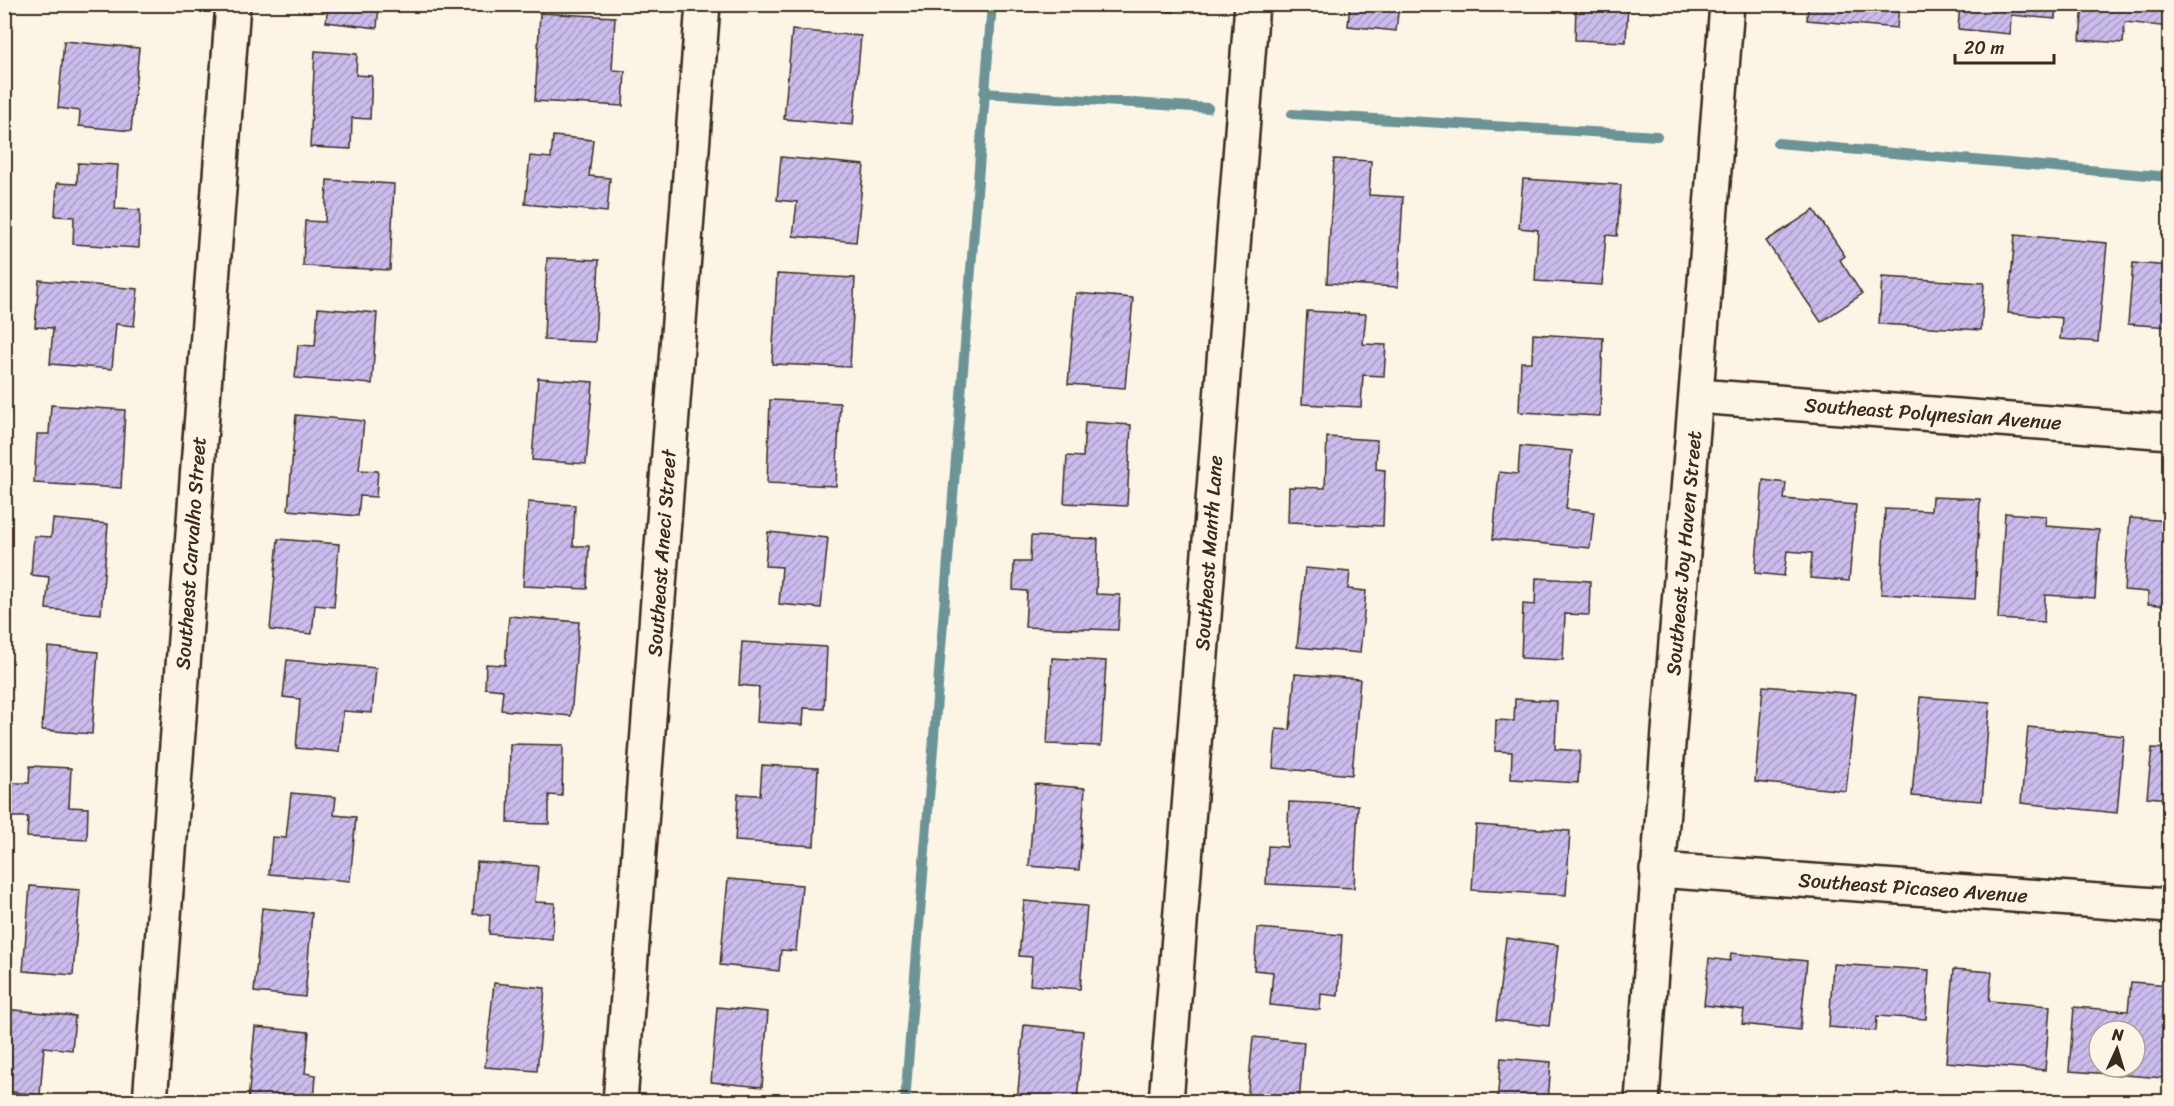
<svg xmlns="http://www.w3.org/2000/svg" width="2174" height="1106" font-family="Sriracha,sans-serif">
<style>
.lines{fill:none;stroke-linecap:round;stroke-linejoin:round}
.stream{stroke:#6a9496;stroke-width:10}
.building{fill:url(#building-hatch);stroke:#3b2a1e;stroke-width:1.5;fill-rule:evenodd}
.street-casing{stroke:#3b2a1e;stroke-width:38}
.street{stroke:#fcf5e5;stroke-width:33}
.labels{text-anchor:middle;dominant-baseline:central;stroke-width:6;stroke-linejoin:round;paint-order:stroke}
.street-label{font-size:20px;fill:#3b2a1e;stroke:#fcf5e5}
</style>
<defs>
<pattern id="building-hatch" width="6" height="6" patternUnits="userSpaceOnUse" patternTransform="scale(1.5)"><rect width="6" height="6" fill="#cabdee"/><path d="M-1 1l2-2M0 6l6-6M5 7l2-2" fill="none" stroke="#a59ac0"/></pattern>
</defs>
<rect width="100%" height="100%" fill="#fcf5e5"/>
<filter id="ink" filterUnits="userSpaceOnUse"><feTurbulence type="fractalNoise" baseFrequency=".0167" numOctaves="2"/><feDisplacementMap in="SourceGraphic" scale="12" xChannelSelector="R" yChannelSelector="G"/><feConvolveMatrix kernelMatrix="1 2 1 2 8 2 1 2 1" color-interpolation-filters="sRGB"/></filter>
<g filter="url(#ink)">
<g class="lines">
<!-- stream -->
<g class="stream">
<path d="M 984,93 L 1208,108"/>
<path d="M 1292,114 L 1657,136"/>
<path d="M 1777,143 L 2170,177"/>
<path d="M 905,1102 L 992,4"/>
</g>
</g>
<!-- building -->
<g class="building">
<path d="M 328,4 L 379,4 L 377,28 L 326,22 Z"/>
<path d="M 1094,4 L 1174,4 L 1174,12 Z"/>
<path d="M 1350,4 L 1399,4 L 1396,31 L 1348,26 Z"/>
<path d="M 1576,4 L 1628,4 L 1626,42 L 1575,40 Z"/>
<path d="M 1808,4 L 1899,4 L 1897,28 L 1807,20 Z"/>
<path d="M 1960,4 L 2056,4 L 2055,19 L 2011,15 L 2010,34 L 1958,29 Z"/>
<path d="M 2083,4 L 2170,4 L 2170,27 L 2125,22 L 2123,43 L 2080,40 Z"/>
<path d="M 540,13 L 615,17 L 612,70 L 625,71 L 623,106 L 535,101 Z"/>
<path d="M 792,30 L 861,36 L 853,125 L 784,119 Z"/>
<path d="M 64,41 L 139,48 L 131,131 L 79,126 L 80,111 L 58,108 Z"/>
<path d="M 315,51 L 357,54 L 356,75 L 372,76 L 370,119 L 352,118 L 351,149 L 310,147 Z"/>
<path d="M 553,136 L 593,140 L 589,176 L 610,178 L 607,212 L 525,204 L 530,156 L 551,158 Z"/>
<path d="M 781,157 L 864,165 L 856,242 L 793,236 L 797,202 L 777,200 Z"/>
<path d="M 1334,159 L 1371,161 L 1369,195 L 1403,197 L 1398,287 L 1327,283 Z"/>
<path d="M 78,163 L 118,165 L 115,209 L 140,210 L 139,248 L 73,244 L 74,217 L 55,216 L 57,183 L 77,184 Z"/>
<path d="M 1523,179 L 1621,185 L 1617,236 L 1606,235 L 1602,285 L 1535,281 L 1538,230 L 1519,228 Z"/>
<path d="M 327,180 L 394,184 L 390,270 L 303,266 L 305,221 L 325,222 Z"/>
<path d="M 1814,210 L 1845,256 L 1840,260 L 1862,294 L 1821,322 L 1766,241 Z"/>
<path d="M 2015,235 L 2107,243 L 2098,342 L 2060,339 L 2062,318 L 2008,313 Z"/>
<path d="M 547,258 L 599,260 L 595,342 L 544,340 Z"/>
<path d="M 2133,263 L 2170,266 L 2170,327 L 2128,324 Z"/>
<path d="M 777,274 L 855,278 L 850,367 L 772,364 Z"/>
<path d="M 1882,277 L 1984,283 L 1981,330 L 1879,324 Z"/>
<path d="M 39,280 L 138,289 L 134,326 L 116,324 L 112,369 L 50,364 L 53,328 L 35,327 Z"/>
<path d="M 1076,293 L 1133,298 L 1125,388 L 1068,384 Z"/>
<path d="M 318,308 L 377,313 L 372,384 L 295,378 L 298,345 L 315,346 Z"/>
<path d="M 1307,311 L 1366,314 L 1363,344 L 1386,345 L 1384,376 L 1363,375 L 1361,407 L 1302,404 Z"/>
<path d="M 1533,334 L 1603,338 L 1600,416 L 1519,412 L 1521,362 L 1532,362 Z"/>
<path d="M 538,378 L 593,382 L 586,464 L 532,460 Z"/>
<path d="M 770,400 L 840,403 L 836,486 L 767,483 Z"/>
<path d="M 51,405 L 125,410 L 121,488 L 34,483 L 37,434 L 49,434 Z"/>
<path d="M 296,415 L 364,421 L 359,470 L 378,471 L 376,497 L 360,496 L 358,516 L 288,510 Z"/>
<path d="M 1085,422 L 1131,425 L 1127,506 L 1064,503 L 1067,456 L 1083,457 Z"/>
<path d="M 1327,437 L 1377,440 L 1376,469 L 1385,470 L 1383,526 L 1288,522 L 1289,487 L 1325,488 Z"/>
<path d="M 1520,446 L 1572,451 L 1566,509 L 1594,512 L 1590,548 L 1493,539 L 1499,472 L 1518,474 Z"/>
<path d="M 1763,480 L 1786,483 L 1784,499 L 1856,505 L 1849,581 L 1810,578 L 1812,553 L 1787,551 L 1784,576 L 1755,573 Z"/>
<path d="M 1932,497 L 1980,499 L 1975,599 L 1881,594 L 1885,509 L 1931,511 Z"/>
<path d="M 528,502 L 575,505 L 573,546 L 589,546 L 587,589 L 523,586 Z"/>
<path d="M 2005,513 L 2046,516 L 2045,526 L 2099,530 L 2095,598 L 2045,595 L 2044,622 L 1998,619 Z"/>
<path d="M 2130,518 L 2170,521 L 2170,606 L 2148,604 L 2148,592 L 2124,590 Z"/>
<path d="M 53,519 L 108,524 L 101,614 L 46,609 L 49,577 L 31,575 L 34,536 L 51,537 Z"/>
<path d="M 768,532 L 828,538 L 821,608 L 779,604 L 782,567 L 765,566 Z"/>
<path d="M 1031,536 L 1098,539 L 1096,594 L 1120,595 L 1118,630 L 1025,627 L 1027,591 L 1013,590 L 1014,562 L 1030,562 Z"/>
<path d="M 278,539 L 339,544 L 334,607 L 315,605 L 312,634 L 270,630 Z"/>
<path d="M 1305,568 L 1350,572 L 1348,589 L 1366,591 L 1360,653 L 1297,647 Z"/>
<path d="M 1536,578 L 1590,581 L 1589,615 L 1565,614 L 1563,660 L 1521,658 L 1523,604 L 1535,605 Z"/>
<path d="M 509,616 L 579,622 L 571,716 L 501,710 L 503,690 L 485,688 L 486,664 L 505,665 Z"/>
<path d="M 742,642 L 827,647 L 824,709 L 804,708 L 803,725 L 757,722 L 759,687 L 739,685 Z"/>
<path d="M 48,647 L 98,652 L 92,734 L 42,730 Z"/>
<path d="M 1052,658 L 1106,661 L 1101,746 L 1047,744 Z"/>
<path d="M 287,660 L 376,668 L 372,713 L 343,711 L 339,752 L 296,748 L 300,699 L 283,697 Z"/>
<path d="M 1295,674 L 1360,679 L 1352,775 L 1273,768 L 1276,729 L 1290,730 Z"/>
<path d="M 1763,686 L 1856,694 L 1846,791 L 1755,782 Z"/>
<path d="M 1920,697 L 1990,702 L 1982,801 L 1912,796 Z"/>
<path d="M 1515,699 L 1557,701 L 1555,749 L 1580,751 L 1578,783 L 1511,779 L 1512,752 L 1495,751 L 1496,720 L 1514,721 Z"/>
<path d="M 2028,727 L 2124,736 L 2117,813 L 2021,803 Z"/>
<path d="M 510,744 L 563,745 L 562,796 L 549,795 L 549,824 L 508,823 Z"/>
<path d="M 2152,748 L 2170,749 L 2170,799 L 2147,797 Z"/>
<path d="M 762,765 L 818,768 L 814,846 L 735,841 L 738,794 L 760,795 Z"/>
<path d="M 30,766 L 71,768 L 69,807 L 88,808 L 87,840 L 27,837 L 28,817 L 11,817 L 12,783 L 29,783 Z"/>
<path d="M 1035,784 L 1085,788 L 1079,870 L 1029,866 Z"/>
<path d="M 291,793 L 336,797 L 334,815 L 356,817 L 350,881 L 269,874 L 272,837 L 286,838 Z"/>
<path d="M 1289,802 L 1358,805 L 1354,888 L 1266,884 L 1268,846 L 1287,847 Z"/>
<path d="M 1476,825 L 1570,831 L 1566,895 L 1472,890 Z"/>
<path d="M 477,862 L 538,866 L 535,902 L 555,903 L 552,939 L 489,934 L 490,915 L 473,914 Z"/>
<path d="M 728,879 L 802,885 L 796,951 L 781,950 L 779,971 L 720,965 Z"/>
<path d="M 30,886 L 80,890 L 73,975 L 23,971 Z"/>
<path d="M 1024,901 L 1087,906 L 1080,989 L 1030,985 L 1032,957 L 1019,956 Z"/>
<path d="M 262,908 L 312,913 L 305,997 L 254,992 Z"/>
<path d="M 1257,928 L 1342,935 L 1338,996 L 1321,994 L 1320,1010 L 1270,1005 L 1273,972 L 1254,970 Z"/>
<path d="M 1506,938 L 1558,945 L 1549,1026 L 1496,1020 Z"/>
<path d="M 1731,953 L 1807,961 L 1800,1030 L 1742,1024 L 1744,1010 L 1704,1005 L 1709,958 L 1730,961 Z"/>
<path d="M 1833,964 L 1929,970 L 1926,1019 L 1877,1016 L 1876,1031 L 1829,1027 Z"/>
<path d="M 1954,969 L 1992,972 L 1989,1001 L 2050,1006 L 2045,1070 L 1946,1062 Z"/>
<path d="M 2131,982 L 2170,985 L 2164,1078 L 2069,1071 L 2074,1007 L 2128,1011 ZM 2099,1031 L 2135,1031 L 2135,1067 L 2099,1067 Z"/>
<path d="M 494,983 L 545,988 L 537,1071 L 485,1067 Z"/>
<path d="M 717,1007 L 768,1012 L 762,1087 L 711,1082 Z"/>
<path d="M 4,1009 L 75,1016 L 72,1050 L 44,1047 L 40,1095 L 4,1091 Z"/>
<path d="M 1024,1025 L 1083,1031 L 1077,1102 L 1017,1102 Z"/>
<path d="M 255,1027 L 309,1032 L 305,1073 L 316,1075 L 314,1102 L 248,1102 Z"/>
<path d="M 1253,1037 L 1304,1042 L 1299,1102 L 1247,1102 Z"/>
<path d="M 1501,1058 L 1551,1062 L 1548,1102 L 1497,1102 Z"/>
</g>
<g class="lines">
<defs>
<g id="street">
<path d="M 1697,396 L 2170,432"/>
<path d="M 1657,870 L 2170,906"/>
<path d="M 150,1102 L 233,4"/>
<path d="M 620,1102 L 703,4"/>
<path d="M 1166,1102 L 1252,4"/>
<path d="M 1642,1102 C 1666,736 1699,370 1727,4"/>
</g>
</defs>
<!-- street casing -->
<use href="#street" class="street-casing"/>
<!-- street -->
<use href="#street" class="street"/>
</g>
</g>
<g class="labels">
<!-- street labels -->
<g class="street-label">
<text transform="translate(1933 414) rotate(4)">Southeast Polynesian Avenue</text>
<text transform="translate(191 553) rotate(-86)">Southeast Carvalho Street</text>
<text transform="translate(662 553) rotate(-86)">Southeast Aneci Street</text>
<text transform="translate(1209 553) rotate(-86)">Southeast Manth Lane</text>
<text transform="translate(1684 553) rotate(-85)">Southeast Joy Haven Street</text>
<text transform="translate(1913 888) rotate(4)">Southeast Picaseo Avenue</text>
</g>
</g>
<!-- margin -->
<rect width="2174" height="1106" fill="none" stroke="#fcf5e5" stroke-width="24"/>
<rect x="12" y="12" width="2150" height="1082" fill="none" stroke="#3b2a1e" stroke-width="2" filter="url(#ink)"/>
<!-- north arrow -->
<g transform="translate(2117 1049) rotate(4)"><circle r="28" fill="#fcf5e5" stroke="#afa495" stroke-width="1.5"/>
<path d="M0-4.5L10 22L0 15L-10 22Z" fill="#3b2a1e"/>
<text y="-9" font-size="16" font-weight="bold" text-anchor="middle" fill="#3b2a1e">N</text>
</g>
<!-- scale -->
<path d="M1955 54v9h99v-9" fill="none" stroke="#3b2a1e" stroke-width="3"/>
<text x="1964" y="54" font-size="18" fill="#3b2a1e" stroke="#fcf5e5" stroke-width="4.5" paint-order="stroke">20 m</text>
</svg>
